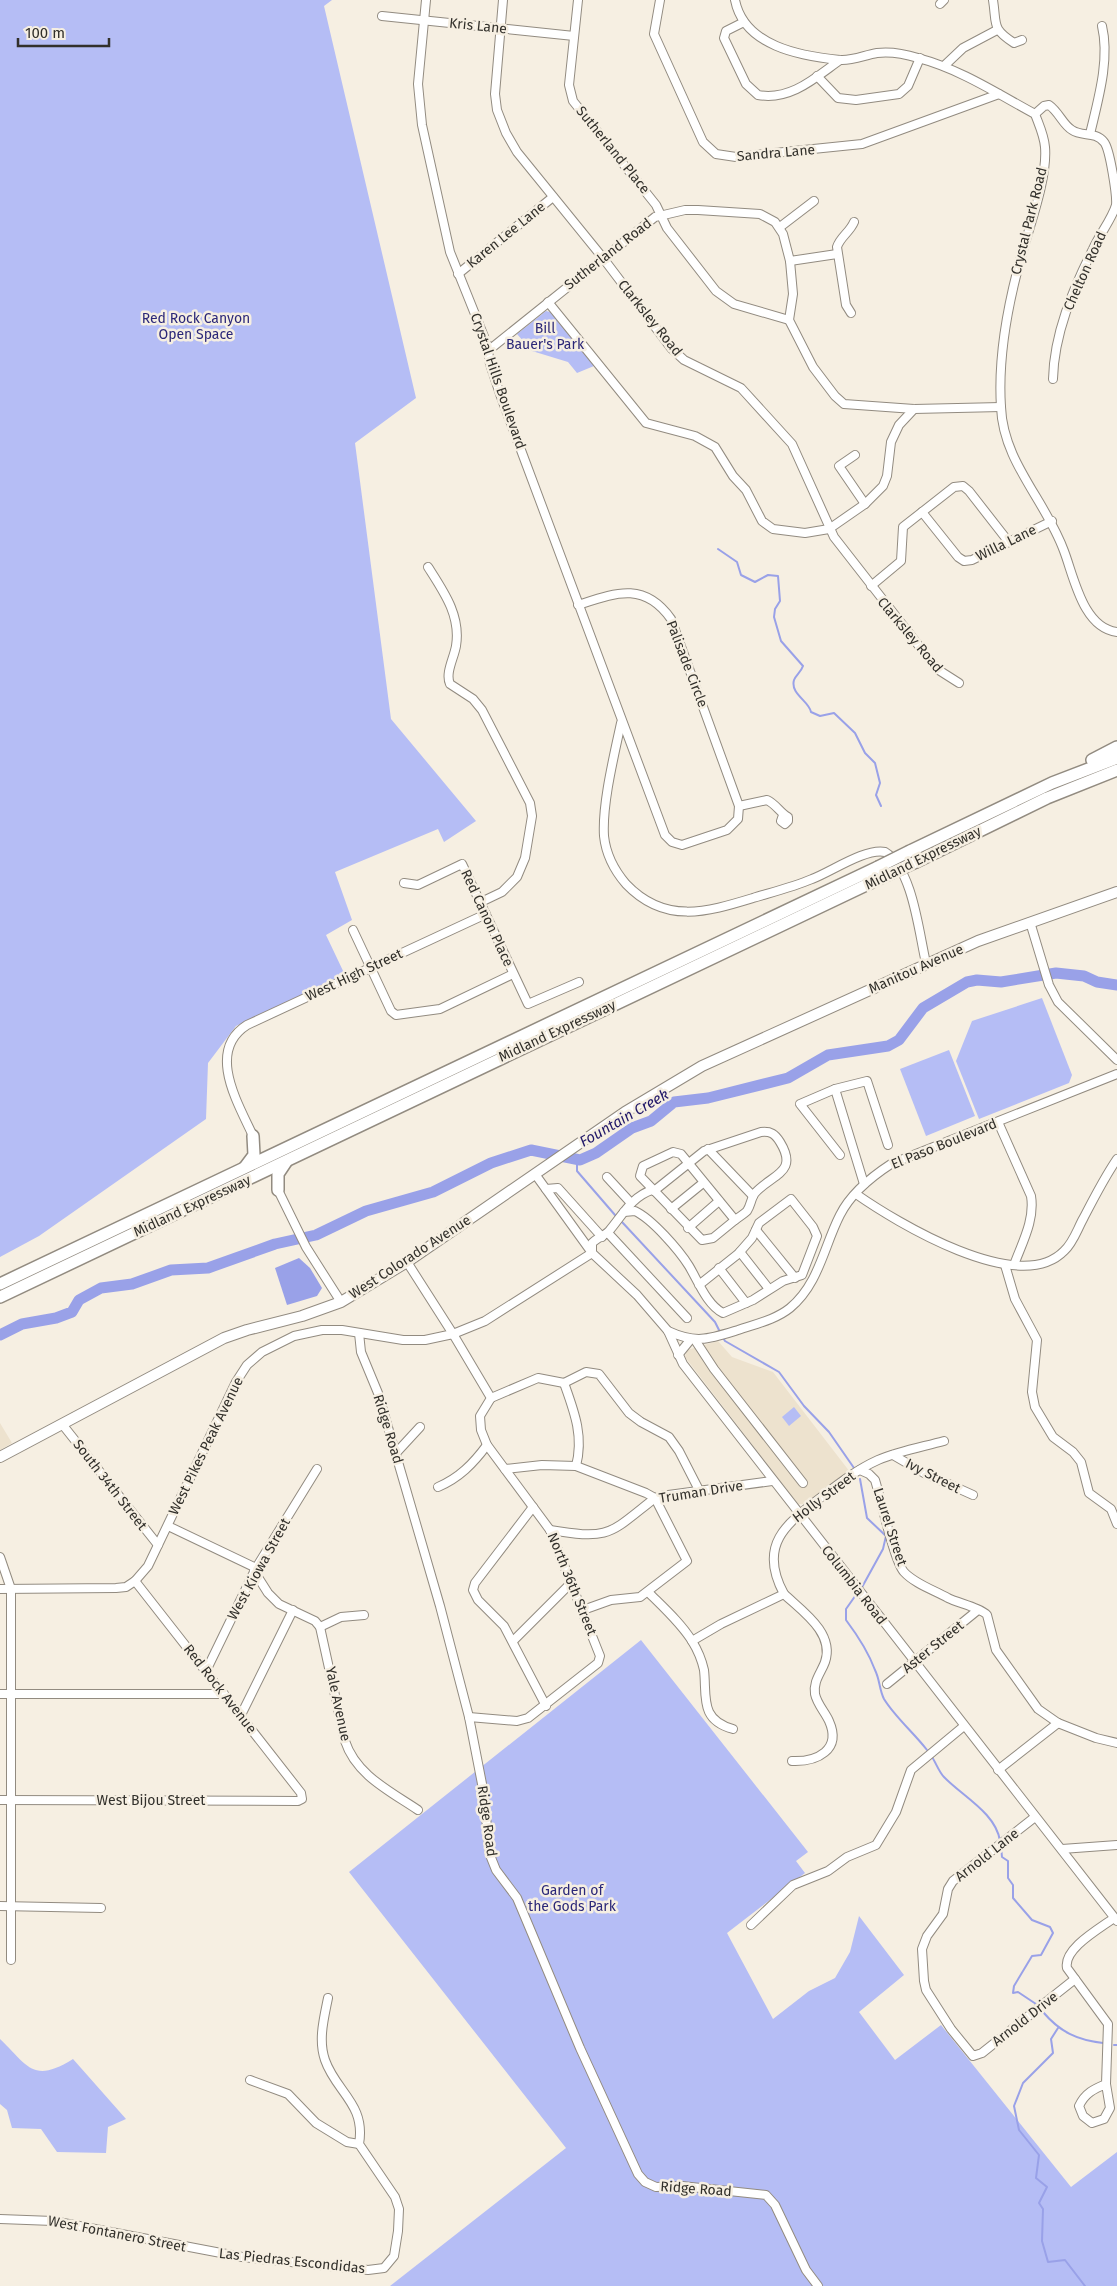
<svg xmlns="http://www.w3.org/2000/svg" width="1117" height="2286" font-family="'Fira Sans',sans-serif">
<style>
.built{fill:#ede2ce}
.green{fill:#b5bdf5}
.water{fill:#99a1e8}
.lines{fill:none;stroke-linecap:round;stroke-linejoin:round}
.stream{stroke:#99a1e8;stroke-width:2}
.river{stroke:#99a1e8;stroke-width:11}
.minor-casing{stroke:#928b80;stroke-width:10}
.major-casing{stroke:#928b80;stroke-width:12}
.highway-casing{stroke:#928b80;stroke-width:14}
.minor{stroke:#fff;stroke-width:8}
.major{stroke:#fff;stroke-width:10}
.highway{stroke:#fff;stroke-width:11}
.highway-bridge-casing{stroke:#928b80;stroke-width:14;stroke-linecap:butt}
.highway-bridge{stroke:#fff;stroke-width:11}
.labels{text-anchor:middle;dominant-baseline:central;stroke-width:5;stroke-linejoin:round;paint-order:stroke}
.street-label{font-size:14px;fill:#32302b;stroke:#f6efe2}
.park-label{font-size:14px;fill:#2b2778;stroke:#f6efe2}
.water-label{font-size:15px;font-style:italic;fill:#201768;stroke:#f6efe2}
</style>
<rect width="100%" height="100%" fill="#f6efe2"/>
<!-- built -->
<g class="built">
<path d="M 718,1341 L 732,1357 L 773,1372 L 850,1472 L 807,1504 L 798,1504 L 685,1357 L 687,1350 Z"/>
<path d="M 0,1423 L 12,1443 L 0,1450 Z"/>
</g>
<!-- green -->
<g class="green">
<path d="M 0,0 L 332,0 L 324,6 L 416,398 L 355,443 L 391,719 L 476,821 L 444,842 L 438,829 L 335,872 L 352,920 L 326,935 L 345,975 L 236,1026 L 208,1063 L 206,1119 L 39,1236 L 0,1257 Z"/>
<path d="M 546,311 L 550,312 L 594,366 L 577,373 L 568,362 L 532,351 L 517,334 Z"/>
<path d="M 1042,998 L 1072,1075 L 1069,1083 L 979,1119 L 956,1061 L 972,1021 Z"/>
<path d="M 949,1050 L 975,1116 L 926,1136 L 900,1069 Z"/>
<path d="M 794,1407 L 801,1416 L 789,1426 L 782,1417 Z"/>
<path d="M 641,1640 L 808,1852 L 796,1861 L 805,1873 L 727,1933 L 773,2019 L 809,1991 L 835,1978 L 850,1952 L 859,1916 L 904,1975 L 859,2012 L 895,2060 L 941,2025 L 1071,2187 L 1117,2152 L 1117,2286 L 390,2286 L 566,2148 L 349,1872 Z"/>
<path d="M 0,2039 C 28,2066 33,2084 73,2059 L 126,2119 L 108,2127 L 106,2153 L 57,2152 L 41,2129 L 12,2128 L 7,2110 L 0,2104 Z"/>
</g>
<!-- water -->
<path class="water" d="M 299,1258 L 310,1268 L 322,1288 L 317,1296 L 287,1305 L 275,1268 Z"/>
<g class="lines">
<!-- stream -->
<g class="stream">
<path d="M 718,549 L 737,562 L 741,575 L 755,582 L 768,575 L 778,576 L 780,601 L 775,609 L 774,617 L 781,641 L 803,666 C 801,672 796,675 794,680 C 790,694 809,701 811,712 L 820,716 L 834,713 L 855,733 L 865,753 L 875,763 L 880,783 L 876,795 L 881,806"/>
<path d="M 577,1160 L 577,1171 L 615,1215"/>
<path d="M 622,1222 L 715,1322 L 720,1332"/>
<path d="M 722,1336 L 725,1341 L 779,1372 L 804,1406 L 829,1432 L 854,1468"/>
<path d="M 860,1479 L 867,1518 L 886,1536 L 883,1549 L 861,1589"/>
<path d="M 858,1592 L 846,1609 L 846,1620 C 858,1636 868,1651 875,1670 C 880,1680 879,1689 884,1699 C 895,1717 914,1733 927,1750"/>
<path d="M 932,1757 C 936,1763 939,1772 944,1777 C 962,1796 996,1813 1000,1841"/>
<path d="M 1001,1847 L 1002,1857 L 1008,1861 L 1008,1878 L 1013,1885 L 1013,1898 L 1032,1920 L 1050,1927 L 1053,1933 L 1041,1955 L 1032,1956 L 1014,1986 L 1013,1993 L 1018,1992 L 1036,2004"/>
<path d="M 1043,2012 C 1060,2032 1077,2040 1103,2043"/>
<path d="M 1058,2028 L 1051,2039 L 1053,2053 L 1023,2083 L 1014,2106 L 1019,2130 L 1039,2155 L 1036,2178 L 1047,2187 L 1039,2203 L 1043,2209 L 1042,2241 L 1048,2262 L 1065,2260 L 1085,2286"/>
<path d="M 1114,2045 L 1117,2045"/>
</g>
<!-- river -->
<path class="river" d="M 0,1335 L 22,1324 L 56,1318 L 72,1312 L 79,1300 L 101,1288 L 132,1284 L 171,1270 L 208,1268 L 275,1244 L 316,1235 L 366,1211 L 433,1192 L 491,1163 L 531,1150 L 580,1160 L 596,1153 L 632,1128 L 651,1121 L 674,1102 L 708,1098 L 788,1078 L 828,1055 L 888,1046 L 899,1040 L 923,1008 L 967,982 L 977,980 L 1001,982 L 1056,973 L 1084,976 L 1097,982 L 1117,985"/>
<defs>
<g id="minor">
<path d="M 426,0 L 418,84 L 422,125 L 450,252 L 487,344 L 490,364 L 500,394 L 665,835 L 672,842 L 682,845 L 727,830 L 738,819 L 739,806 L 671,619 C 644,581 615,593 578,605"/>
<path d="M 503,0 L 495,94 L 497,110 L 506,133 L 517,152 L 603,258 L 671,348 L 684,360 L 741,388 L 792,444 L 834,537 L 937,669 L 959,683"/>
<path d="M 578,0 L 569,85 L 573,101 L 656,205 L 667,228 L 716,291 L 734,304 L 789,320"/>
<path d="M 660,0 L 654,34 L 703,142 L 716,154 L 736,157 L 862,144 L 999,94"/>
<path d="M 735,0 C 744,46 800,56 840,60 C 852,61 865,55 877,53 C 892,51 905,54 918,58 C 960,69 998,94 1035,114 C 1039,125 1044,135 1045,147 C 1048,182 1025,237 1017,272 C 1006,315 998,362 1001,407 C 1003,462 1046,501 1064,551 C 1074,577 1083,628 1117,632"/>
<path d="M 993,0 C 997,25 991,28 1014,43 L 1022,40"/>
<path d="M 940,4 L 944,0"/>
<path d="M 382,16 L 574,36"/>
<path d="M 744,22 L 726,31 L 724,38 L 746,84 L 758,95 C 791,101 816,77 840,60"/>
<path d="M 944,66 L 963,48 L 997,30"/>
<path d="M 817,76 L 838,98 L 856,100 L 899,94 L 908,86 L 920,58"/>
<path d="M 1035,114 L 1044,106 L 1049,105 C 1059,112 1063,125 1072,130 C 1082,137 1095,131 1104,142 C 1110,149 1117,196 1116,205 C 1112,219 1099,235 1093,249 C 1073,289 1054,334 1053,379"/>
<path d="M 1090,134 C 1098,100 1110,60 1102,26"/>
<path d="M 780,227 L 814,201"/>
<path d="M 790,261 L 837,254"/>
<path d="M 458,274 L 553,197"/>
<path d="M 548,302 L 646,423 L 695,436 L 715,447 L 733,476 L 746,490 L 762,521 L 773,529 L 805,533 L 829,529 L 865,504 L 883,486 L 887,476 L 891,442 L 899,425 L 914,409"/>
<path d="M 851,313 L 846,305 L 837,247 C 840,237 850,232 854,222"/>
<path d="M 489,350 L 655,217 L 685,210 L 698,210 L 760,214 L 775,222 L 783,234 L 790,261 L 793,294 L 789,320 L 813,367 L 835,396 L 844,404 L 914,409 L 1001,407"/>
<path d="M 855,455 L 839,466 L 865,504"/>
<path d="M 922,512 L 958,557 L 964,561 L 972,560 L 1052,521"/>
<path d="M 428,567 C 444,592 461,616 456,646 C 454,658 445,673 450,684 L 473,699 L 482,710 L 530,803 L 532,816 L 525,858 L 517,877 L 502,892 L 481,902"/>
<path d="M 871,586 L 901,561 L 903,527 L 954,487 L 963,486 L 969,491 L 1008,541"/>
<path d="M 621,723 C 614,756 602,804 604,836 C 606,855 614,870 626,884 C 665,925 707,912 753,898 C 773,892 793,887 812,879 C 831,872 865,848 885,852 C 913,869 919,934 926,963"/>
<path d="M 739,806 L 767,800 C 776,804 780,813 788,817 L 788,821 L 785,824 L 781,821 L 783,815"/>
<path d="M 404,883 L 418,885 L 462,864 L 528,1004 L 579,982"/>
<path d="M 1030,922 L 1049,985 L 1058,1002 L 1117,1060"/>
<path d="M 353,930 L 391,1011 L 396,1015 L 440,1009 L 513,974"/>
<path d="M 835,1089 L 864,1184"/>
<path d="M 998,1122 L 1031,1196 C 1035,1220 1022,1243 1014,1265"/>
<path d="M 253,1136 C 238,1103 206,1051 247,1025 L 486,914"/>
<path d="M 708,1149 L 753,1196"/>
<path d="M 673,1152 L 681,1154 L 735,1220 L 713,1238 L 702,1240 L 640,1176 L 643,1166 Z"/>
<path d="M 840,1155 L 800,1104 L 835,1089 L 867,1081 L 888,1145"/>
<path d="M 535,1174 L 592,1253 L 637,1295 L 668,1331 L 683,1364 L 1117,1921"/>
<path d="M 607,1177 L 631,1203"/>
<path d="M 546,1189 L 558,1188 L 602,1237"/>
<path d="M 278,1190 L 306,1247 L 341,1302"/>
<path d="M 654,1191 L 704,1151 L 761,1132 C 771,1131 775,1134 780,1142 C 799,1173 772,1174 755,1193 C 751,1198 751,1205 747,1211 C 744,1214 739,1217 735,1220"/>
<path d="M 856,1194 C 896,1222 1019,1297 1064,1251 C 1073,1243 1077,1230 1083,1219 C 1094,1198 1104,1178 1117,1159"/>
<path d="M 671,1209 L 703,1183"/>
<path d="M 624,1212 L 635,1211 C 652,1219 679,1250 689,1266 C 698,1281 707,1305 723,1313 L 753,1300 L 783,1281 L 802,1275 L 817,1236 L 813,1227 L 791,1199 L 759,1223 L 752,1238 L 738,1254 L 699,1285"/>
<path d="M 688,1228 L 719,1201"/>
<path d="M 756,1230 L 795,1278"/>
<path d="M 608,1233 L 687,1318"/>
<path d="M 740,1252 L 769,1289"/>
<path d="M 592,1253 L 592,1243 C 597,1238 604,1236 609,1231 C 622,1216 631,1197 652,1190"/>
<path d="M 407,1262 L 453,1334 L 491,1398 L 480,1416 L 481,1430 L 487,1445 L 550,1530 L 600,1656 L 598,1663 L 528,1718 L 517,1721 L 469,1717"/>
<path d="M 1005,1265 L 1015,1299 L 1037,1340 L 1032,1392 L 1035,1407 L 1053,1437 L 1073,1452 L 1081,1462 L 1089,1493 L 1111,1509 L 1117,1524"/>
<path d="M 719,1268 L 746,1303"/>
<path d="M 668,1331 C 696,1344 709,1339 738,1330 C 755,1324 775,1320 790,1308 C 819,1284 824,1246 840,1215 C 851,1193 871,1177 891,1164 L 1117,1074"/>
<path d="M 359,1333 L 361,1352 L 378,1393 L 440,1606 L 469,1717 L 483,1789 L 490,1855 L 496,1870 L 517,1898 L 580,2048 L 638,2174 L 645,2182 L 656,2187 L 682,2186 L 766,2195 L 775,2205 L 806,2270 L 818,2286"/>
<path d="M 695,1340 L 714,1369 L 803,1483"/>
<path d="M 678,1355 L 691,1339"/>
<path d="M 564,1383 L 586,1372 L 599,1374 L 629,1413 L 641,1422 L 669,1437 L 679,1451 L 699,1490"/>
<path d="M 564,1383 C 574,1411 584,1436 576,1466"/>
<path d="M 491,1398 L 538,1378 L 564,1383"/>
<path d="M 62,1424 L 158,1545"/>
<path d="M 396,1453 L 420,1427"/>
<path d="M 893,1455 L 924,1473 L 973,1495"/>
<path d="M 505,1469 L 542,1465 L 576,1466 L 646,1493 L 655,1498 L 658,1504 L 687,1561 L 640,1597 L 611,1600 L 583,1610"/>
<path d="M 860,1470 L 869,1474 L 875,1480 C 881,1499 894,1561 904,1572 C 915,1584 934,1590 948,1598 C 958,1603 981,1608 987,1615 L 996,1650 L 1038,1709 L 1058,1723 L 1096,1738 L 1117,1743"/>
<path d="M 438,1487 C 459,1478 473,1464 487,1445"/>
<path d="M 533,1507 L 475,1583 L 473,1590 L 478,1600 L 504,1626 L 546,1706"/>
<path d="M 168,1526 L 256,1568"/>
<path d="M 550,1530 C 611,1540 609,1534 655,1498 L 661,1496 L 772,1481"/>
<path d="M 0,1557 L 11,1589 L 11,1960"/>
<path d="M 254,1571 L 268,1593 L 279,1604 L 315,1621 L 320,1627 L 345,1741 C 356,1775 390,1791 418,1810"/>
<path d="M 0,1589 L 116,1588 L 126,1587 L 135,1581 L 148,1566 L 236,1382 L 247,1365 L 262,1352 L 294,1336 L 322,1330 L 342,1330 L 403,1340 L 425,1340 L 453,1334 L 485,1321 L 592,1253"/>
<path d="M 648,1592 C 663,1607 681,1623 692,1641 C 697,1649 702,1661 704,1670 C 707,1696 699,1720 733,1729"/>
<path d="M 784,1594 C 802,1611 835,1633 825,1662 C 821,1673 813,1681 815,1694 C 817,1704 825,1712 829,1721 C 842,1750 817,1762 792,1761"/>
<path d="M 320,1627 L 341,1617 L 364,1615"/>
<path d="M 513,1641 L 571,1583"/>
<path d="M 692,1641 L 721,1624 L 784,1594 C 757,1544 787,1523 824,1495 C 841,1482 858,1469 878,1460 C 899,1451 922,1447 944,1441"/>
<path d="M 206,1671 L 256,1568 L 317,1469"/>
<path d="M 887,1684 L 978,1610"/>
<path d="M 0,1694 L 224,1694"/>
<path d="M 241,1715 L 293,1610"/>
<path d="M 998,1770 L 1058,1723"/>
<path d="M 0,1800 L 298,1801 L 302,1799 L 301,1793 L 135,1581"/>
<path d="M 1035,1817 L 953,1881 L 948,1889 L 943,1914 L 927,1936 L 922,1949 L 924,1981 L 926,1990 L 951,2029 L 973,2056 L 982,2053 L 1075,1979"/>
<path d="M 1062,1849 L 1117,1845"/>
<path d="M 0,1906 L 101,1908"/>
<path d="M 751,1925 L 793,1885 L 828,1871 L 847,1857 L 876,1845 L 896,1812 L 911,1770 L 964,1726"/>
<path d="M 250,2080 L 288,2094 L 316,2123 L 347,2142 L 359,2144"/>
<path d="M 1106,2084 C 1094,2089 1085,2093 1079,2106 L 1083,2116 L 1092,2123 L 1104,2119 L 1110,2108 L 1106,2084 L 1108,2024 L 1067,1968 C 1063,1949 1099,1929 1114,1918"/>
<path d="M 0,2219 L 53,2221 L 242,2257 L 368,2270 L 384,2268 L 394,2256 L 398,2231 L 399,2209 L 395,2197 L 359,2144 C 366,2104 336,2092 325,2060 C 318,2040 324,2018 328,1998"/>
</g>
<path id="major" d="M 0,1457 L 224,1338 L 247,1330 L 302,1316 L 341,1302 L 407,1262 L 625,1112 L 702,1066 L 978,941 L 1117,892"/>
<g id="highway">
<path d="M 1092,760 L 1117,747"/>
<path d="M 910,851 L 1052,783 L 1117,758"/>
<path d="M 916,862 L 1047,798 L 1117,770"/>
<path d="M 245,1167 L 254,1155 L 253,1136"/>
<path d="M 278,1190 L 278,1174 L 286,1162"/>
<path d="M 0,1284 L 878,867"/>
<path d="M 0,1297 L 883,877"/>
</g>
</defs>
<!-- minor casing -->
<use href="#minor" class="minor-casing"/>
<!-- major casing -->
<use href="#major" class="major-casing"/>
<!-- highway casing -->
<use href="#highway" class="highway-casing"/>
<!-- minor -->
<use href="#minor" class="minor"/>
<!-- major -->
<use href="#major" class="major"/>
<!-- highway -->
<use href="#highway" class="highway"/>
<defs>
<g id="highway-bridge">
<path d="M 878,867 L 910,851"/>
<path d="M 883,877 L 916,862"/>
</g>
</defs>
<!-- highway-bridge casing -->
<use href="#highway-bridge" class="highway-bridge-casing"/>
<!-- highway-bridge -->
<use href="#highway-bridge" class="highway-bridge"/>
</g>
<g class="labels">
<!-- street labels -->
<g class="street-label">
<text transform="translate(478 26) rotate(6)">Kris Lane</text>
<text transform="translate(613 150) rotate(51)">Sutherland Place</text>
<text transform="translate(776 153) rotate(-5)">Sandra Lane</text>
<text transform="translate(1029 221) rotate(-76)">Crystal Park Road</text>
<text transform="translate(506 235) rotate(-39)">Karen Lee Lane</text>
<text transform="translate(608 254) rotate(-38)">Sutherland Road</text>
<text transform="translate(1085 271) rotate(-66)">Chelton Road</text>
<text transform="translate(650 318) rotate(51)">Clarksley Road</text>
<text transform="translate(498 381) rotate(71)">Crystal Hills Boulevard</text>
<text transform="translate(1006 543) rotate(-26)">Willa Lane</text>
<text transform="translate(910 635) rotate(50)">Clarksley Road</text>
<text transform="translate(687 664) rotate(69)">Palisade Circle</text>
<text transform="translate(923 858) rotate(-26)">Midland Expressway</text>
<text transform="translate(487 918) rotate(65)">Red Canon Place</text>
<text transform="translate(916 969) rotate(-24)">Manitou Avenue</text>
<text transform="translate(354 975) rotate(-25)">West High Street</text>
<text transform="translate(557 1031) rotate(-25)">Midland Expressway</text>
<text transform="translate(944 1144) rotate(-22)">El Paso Boulevard</text>
<text transform="translate(192 1206) rotate(-25)">Midland Expressway</text>
<text transform="translate(410 1257) rotate(-33)">West Colorado Avenue</text>
<text transform="translate(388 1429) rotate(73)">Ridge Road</text>
<text transform="translate(206 1446) rotate(-64)">West Pikes Peak Avenue</text>
<text transform="translate(933 1476) rotate(27)">Ivy Street</text>
<text transform="translate(110 1485) rotate(52)">South 34th Street</text>
<text transform="translate(701 1492) rotate(-9)">Truman Drive</text>
<text transform="translate(824 1497) rotate(-37)">Holly Street</text>
<text transform="translate(890 1527) rotate(72)">Laurel Street</text>
<text transform="translate(259 1569) rotate(-61)">West Kiowa Street</text>
<text transform="translate(572 1584) rotate(68)">North 36th Street</text>
<text transform="translate(854 1585) rotate(52)">Columbia Road</text>
<text transform="translate(933 1647) rotate(-39)">Aster Street</text>
<text transform="translate(220 1689) rotate(52)">Red Rock Avenue</text>
<text transform="translate(338 1704) rotate(78)">Yale Avenue</text>
<text x="151" y="1800">West Bijou Street</text>
<text transform="translate(487 1821) rotate(82)">Ridge Road</text>
<text transform="translate(987 1855) rotate(-38)">Arnold Lane</text>
<text transform="translate(1025 2019) rotate(-38)">Arnold Drive</text>
<text transform="translate(696 2189) rotate(4)">Ridge Road</text>
<text transform="translate(117 2234) rotate(11)">West Fontanero Street</text>
<text transform="translate(292 2261) rotate(6)">Las Piedras Escondidas</text>
</g>
<!-- park labels -->
<g class="park-label">
<text x="196" y="318">Red Rock Canyon<tspan x="196" dy="16">Open Space</tspan></text>
<text x="545" y="328">Bill<tspan x="545" dy="16">Bauer's Park</tspan></text>
<text x="572" y="1890">Garden of<tspan x="572" dy="16">the Gods Park</tspan></text>
</g>
<!-- water labels -->
<g class="water-label">
<text transform="translate(624 1118) rotate(-30)">Fountain Creek</text>
</g>
</g>
<!-- scale -->
<path d="M18 38v8h91v-8" fill="none" stroke="#32302b" stroke-width="2.5"/>
<text x="25" y="38" font-size="15" fill="#32302b" stroke="#f6efe2" stroke-width="4" paint-order="stroke">100 m</text>
</svg>
